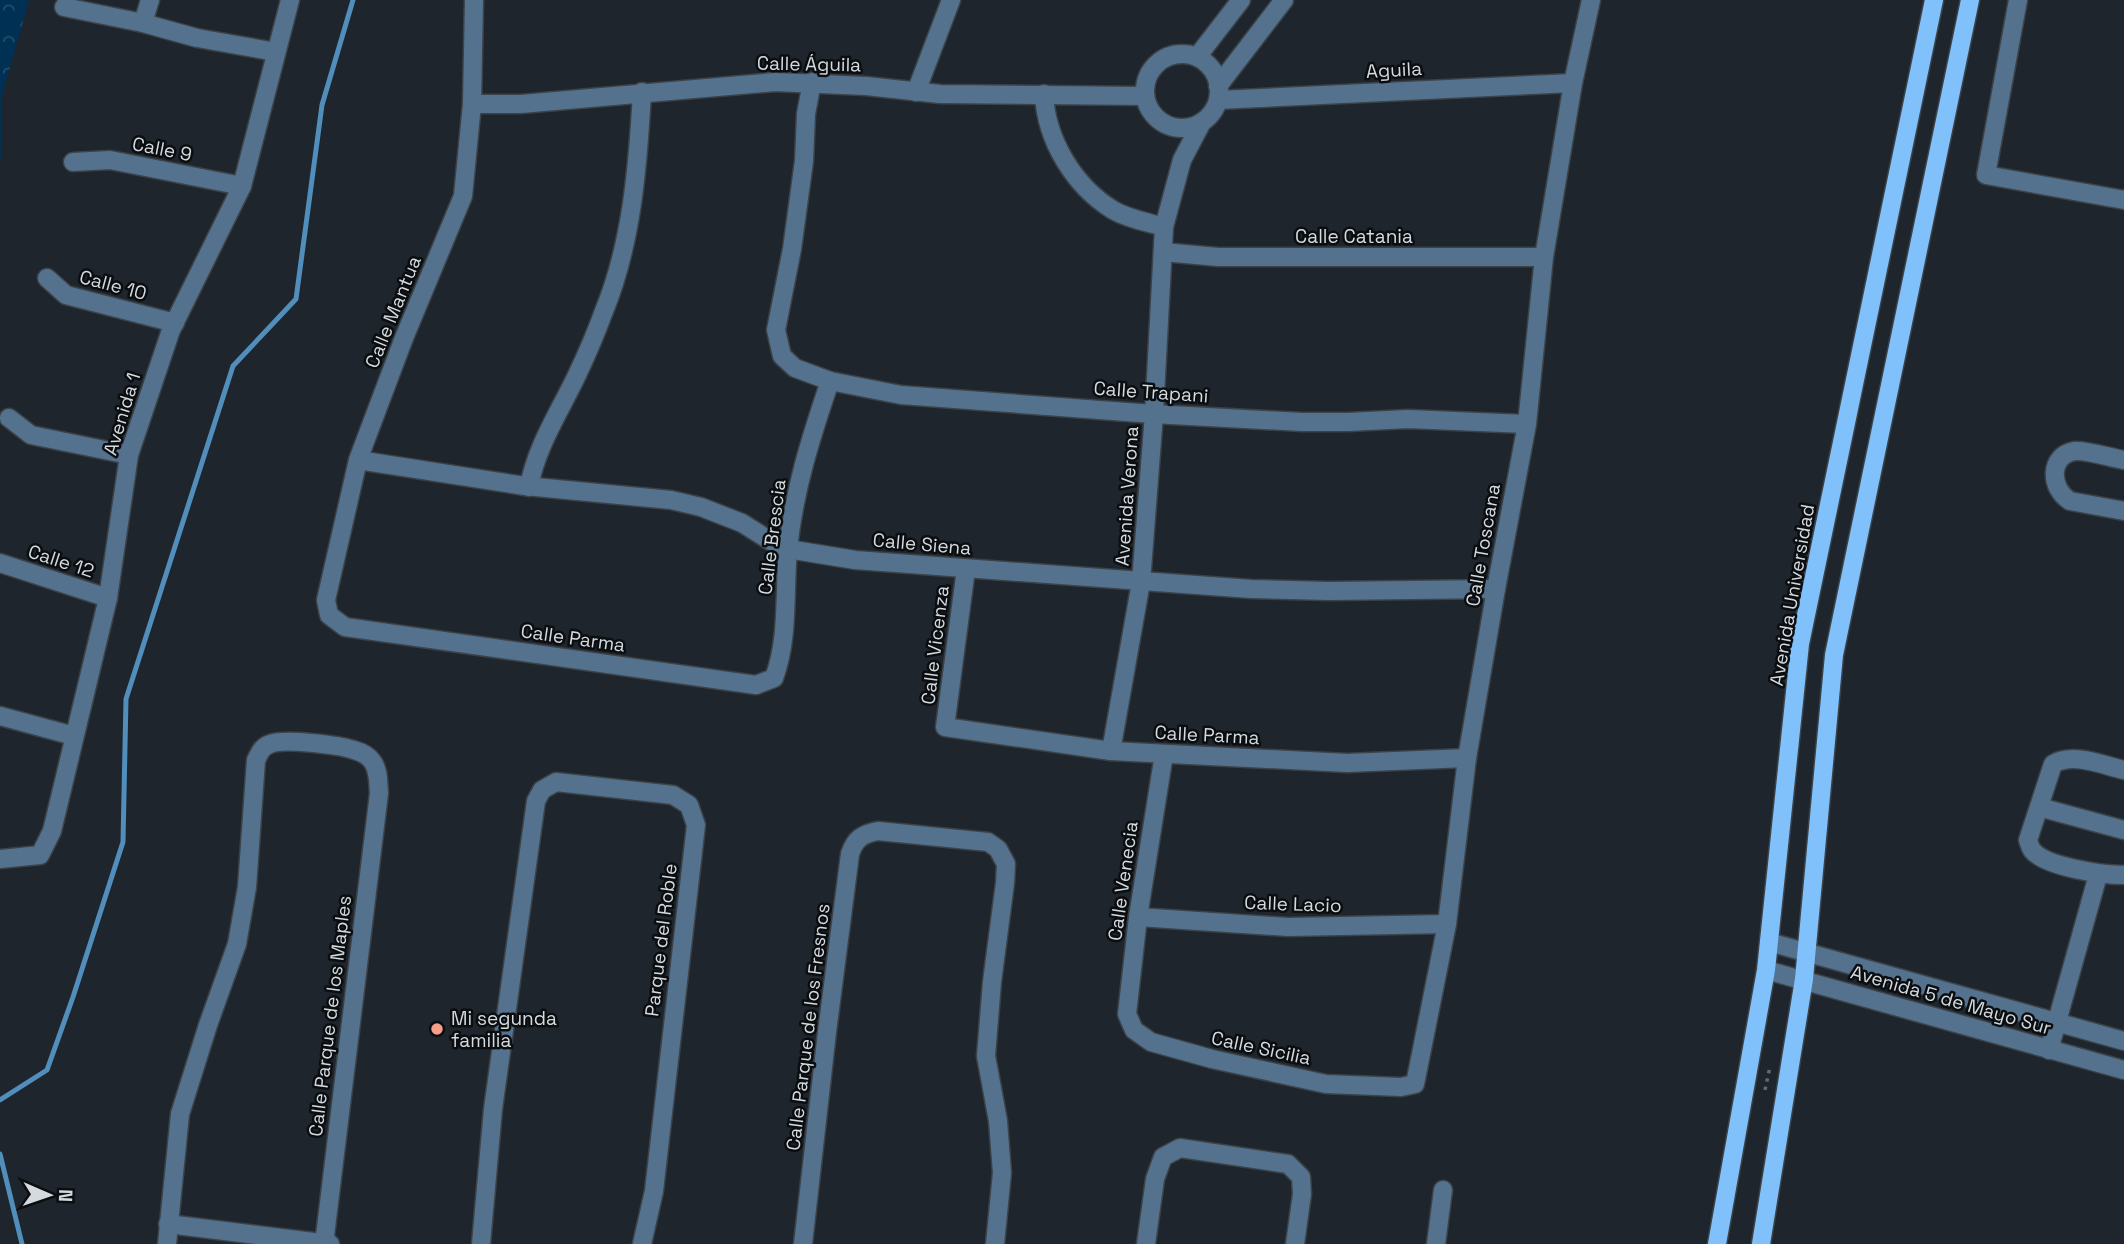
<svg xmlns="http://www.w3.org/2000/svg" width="2124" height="1244" font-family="'Space Grotesk',sans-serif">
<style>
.park{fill:url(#park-crowns)}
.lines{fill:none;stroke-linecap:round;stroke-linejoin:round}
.stream{stroke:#518ebb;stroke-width:5}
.minor-casing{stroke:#3b4248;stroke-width:21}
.major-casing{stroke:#3b4248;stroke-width:21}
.path{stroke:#62686e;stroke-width:3.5;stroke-dasharray:3.5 5;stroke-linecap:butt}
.minor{stroke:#54728e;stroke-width:18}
.major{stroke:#80c1fb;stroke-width:18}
.poi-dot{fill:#f49f86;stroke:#0b0e11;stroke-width:2.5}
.labels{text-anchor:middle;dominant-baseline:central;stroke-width:5;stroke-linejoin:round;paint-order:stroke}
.street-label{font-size:19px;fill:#d5dade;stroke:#0b0e11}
.poi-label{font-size:19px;fill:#d5dade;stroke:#0b0e11;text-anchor:start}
</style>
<defs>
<pattern id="park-crowns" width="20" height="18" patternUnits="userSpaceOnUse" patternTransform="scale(1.75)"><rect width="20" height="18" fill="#003053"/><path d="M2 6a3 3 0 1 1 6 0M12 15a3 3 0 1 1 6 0" fill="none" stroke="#244d6b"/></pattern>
</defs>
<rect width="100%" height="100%" fill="#1e252c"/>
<!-- park -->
<path class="park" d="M 0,0 L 29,0 L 2,96 L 2,155 L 0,160 Z"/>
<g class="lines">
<!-- stream -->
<g class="stream">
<path d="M 0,1100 L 47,1070 L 73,997 L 123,842 L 126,699 L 233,366 L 296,299 L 322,105 L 353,0"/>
<path d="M 0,1154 L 22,1244"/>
</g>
<defs>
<g id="minor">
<path d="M 474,0 L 472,104 L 463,196 L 404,338 L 358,460 L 326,600 L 329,615 L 345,627 L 756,685 L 774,678 C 789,638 784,592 788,549 C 794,490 811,437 830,381"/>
<path d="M 2018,0 L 1986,175 L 2124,200"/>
<path d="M 64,7 L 143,23 L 197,38 L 276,52"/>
<path d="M 143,23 L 150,0"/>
<circle cx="1182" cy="91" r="37"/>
<path d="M 1197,57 L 1241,0"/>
<path d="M 812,82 L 806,114 L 804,161 L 792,249 L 776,330 L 782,356 L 795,368 L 830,381 L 901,395 L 1153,414 L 1302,422 L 1348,422 L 1408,419 L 1527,424"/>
<path d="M 1218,86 L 1284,0"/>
<path d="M 916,92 L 951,0"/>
<path d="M 1044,94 C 1046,140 1074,186 1113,210 C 1128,219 1147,222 1164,227"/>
<path d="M 1218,100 L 1573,83"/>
<path d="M 472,104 L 521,104 L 775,82 L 866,86 L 940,94 L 1145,96"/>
<path d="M 73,162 L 110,160 L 242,186"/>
<path d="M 1163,252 L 1218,257 L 1544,257"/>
<path d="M 47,278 L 66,295 L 175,323"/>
<path d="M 9,418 L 31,435 L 129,455"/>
<path d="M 358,460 L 525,486 L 671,500 L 701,507 L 742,523 L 769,540 L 788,549 L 855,560 L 1251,589 L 1329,591 L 1496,589"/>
<path d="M 2124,460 C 2111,458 2088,450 2075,451 C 2049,455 2049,488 2070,501 L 2124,511"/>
<path d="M 529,487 C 536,447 560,411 577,375 C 587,354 596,333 604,311 C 632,243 638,165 642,92"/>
<path d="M 0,563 L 108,598"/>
<path d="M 966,569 L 945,727 L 1111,751 L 1347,763 L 1467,758"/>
<path d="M 0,716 L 74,736"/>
<path d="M 1111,751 L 1141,582 L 1154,414 L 1164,227 L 1182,160 L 1202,122"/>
<path d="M 1164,754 L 1138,917 L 1127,1014 L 1134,1030 L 1151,1042 L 1212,1059 L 1326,1084 L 1401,1087 L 1415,1084 L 1447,924 L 1467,758 L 1496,589 L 1527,424 L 1544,257 L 1573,83 L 1591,0"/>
<path d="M 2124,770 C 2102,765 2074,752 2053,764 L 2028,840 C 2029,843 2030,847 2032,850 C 2045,867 2103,875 2124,875"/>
<path d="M 2039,807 L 2124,830"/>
<path d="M 0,859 L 40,855 L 52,831 L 108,598 L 129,455 L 171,330 L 242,186 L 290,0"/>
<path d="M 1138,917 L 1288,927 L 1447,924"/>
<path d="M 1769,942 L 2124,1041"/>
<path d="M 1766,970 L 2124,1070"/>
<path d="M 2049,1050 L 2098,875"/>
<path d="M 168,1224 L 330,1244"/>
<path d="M 167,1244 L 180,1114 L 208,1025 L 237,944 L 247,887 L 256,760 C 260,752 262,747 270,744 C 283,738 339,745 354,750 C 361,752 368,755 372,761 C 379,770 378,783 379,793 L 324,1244"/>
<path d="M 481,1244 L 493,1109 L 536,801 L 542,790 L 556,782 L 673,795 L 689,805 L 696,825 L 654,1191 L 642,1244"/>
<path d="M 803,1244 L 827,1032 L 850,854 C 855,839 862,834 878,831 L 988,842 L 998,849 L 1006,864 L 1005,883 L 992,982 L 986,1056 L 998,1121 L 1002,1173 L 995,1244"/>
<path d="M 1146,1244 L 1155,1179 L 1163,1157 L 1180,1148 L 1288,1164 L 1301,1177 L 1302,1194 L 1295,1244"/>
<path d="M 1436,1244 L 1443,1190"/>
</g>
<g id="major">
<path d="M 1717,1244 L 1766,970 L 1800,644 L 1934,0"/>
<path d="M 1761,1244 L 1804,979 L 1834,655 L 1970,0"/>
</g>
</defs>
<!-- minor casing -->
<use href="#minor" class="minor-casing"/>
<!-- major casing -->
<use href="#major" class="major-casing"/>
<!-- path -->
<path class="path" d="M 1765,1090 L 1770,1067"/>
<!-- minor -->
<use href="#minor" class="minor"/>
<!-- major -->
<use href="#major" class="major"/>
</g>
<!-- markers -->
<circle class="poi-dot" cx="437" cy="1029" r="7"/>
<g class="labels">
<!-- street labels -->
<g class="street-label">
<text transform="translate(809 64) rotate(1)">Calle Águila</text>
<text transform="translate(1394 70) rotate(-3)">Aguila</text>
<text transform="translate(162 149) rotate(11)">Calle 9</text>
<text x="1354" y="236">Calle Catania</text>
<text transform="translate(113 285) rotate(15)">Calle 10</text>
<text transform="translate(393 312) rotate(-68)">Calle Mantua</text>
<text transform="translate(1151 392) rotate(4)">Calle Trapani</text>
<text transform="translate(122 414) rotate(-73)">Avenida 1</text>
<text transform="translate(1127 496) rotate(-86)">Avenida Verona</text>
<text transform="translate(772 537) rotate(-83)">Calle Brescia</text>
<text transform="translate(922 544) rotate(5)">Calle Siena</text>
<text transform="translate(1483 545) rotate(-80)">Calle Toscana</text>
<text transform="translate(61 561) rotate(18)">Calle 12</text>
<text transform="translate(1792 595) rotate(-80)">Avenida Universidad</text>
<text transform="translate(573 638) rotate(8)">Calle Parma</text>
<text transform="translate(935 645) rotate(-83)">Calle Vicenza</text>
<text transform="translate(1207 735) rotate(3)">Calle Parma</text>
<text transform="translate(1123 881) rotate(-82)">Calle Venecia</text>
<text transform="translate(1293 904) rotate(2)">Calle Lacio</text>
<text transform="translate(661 940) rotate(-83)">Parque del Roble</text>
<text transform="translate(1951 1000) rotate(16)">Avenida 5 de Mayo Sur</text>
<text transform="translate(330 1016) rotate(-83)">Calle Parque de los Maples</text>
<text transform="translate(808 1027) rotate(-83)">Calle Parque de los Fresnos</text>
<text transform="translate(1261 1048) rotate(12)">Calle Sicilia</text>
</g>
<!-- poi labels -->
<g class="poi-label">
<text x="451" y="1018">Mi segunda<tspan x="451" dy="22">familia</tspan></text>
</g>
</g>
<!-- north arrow -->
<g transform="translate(49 1195) rotate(92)" stroke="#0b0e11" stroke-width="5" paint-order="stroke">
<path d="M0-5L12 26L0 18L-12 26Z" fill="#d5dade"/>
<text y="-10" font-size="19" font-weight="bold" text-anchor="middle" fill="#d5dade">N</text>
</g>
</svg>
